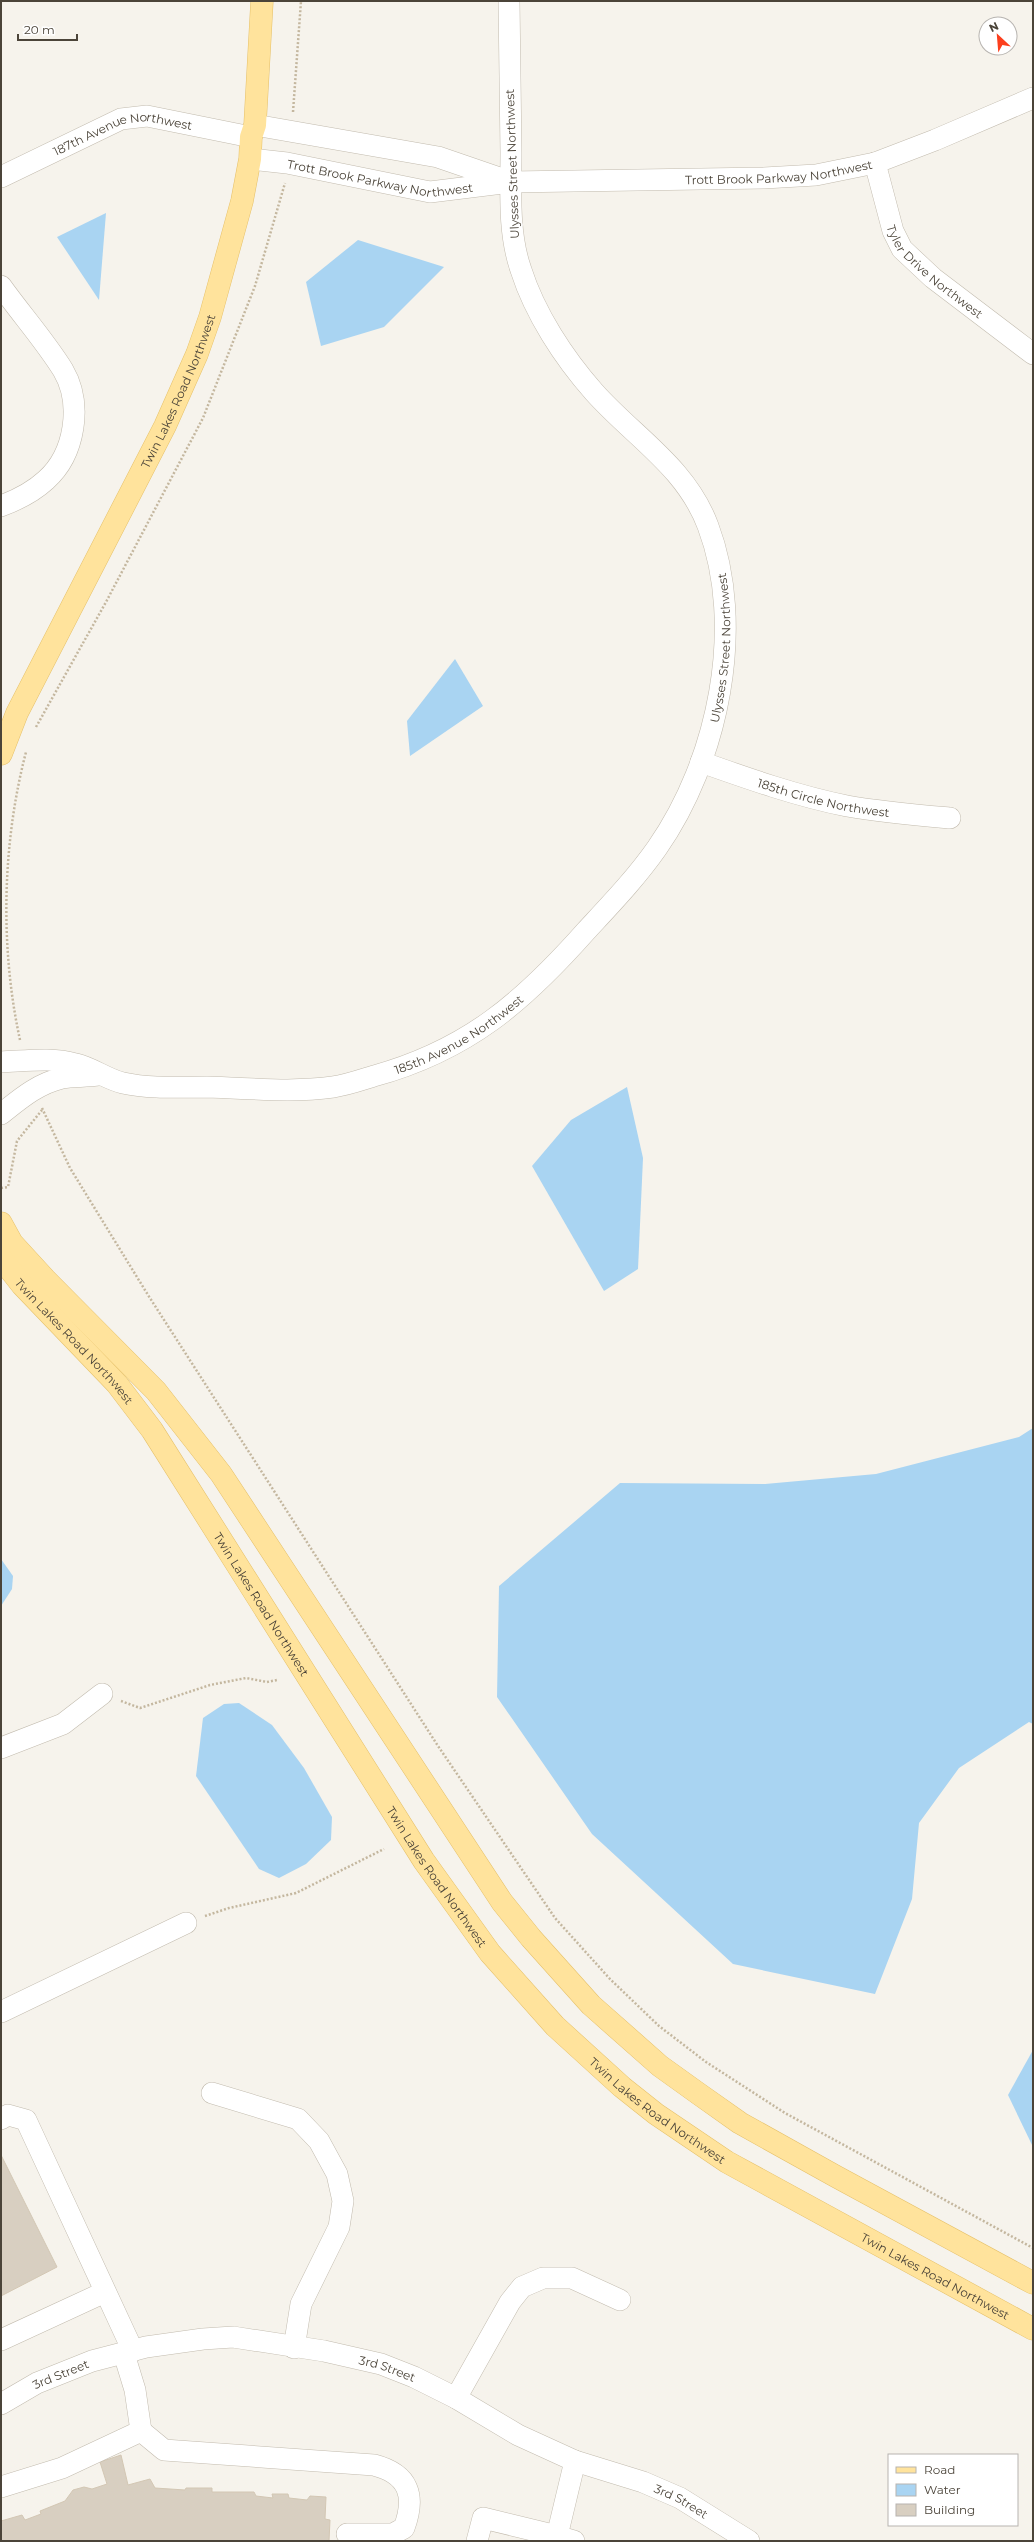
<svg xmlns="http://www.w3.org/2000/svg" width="1034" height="2542" font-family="Montserrat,sans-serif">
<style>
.water{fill:#a9d4f2}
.building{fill:#d8cfc1;stroke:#d3c7b4}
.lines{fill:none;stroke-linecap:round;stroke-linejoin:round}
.minor-casing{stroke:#c2bbae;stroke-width:22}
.major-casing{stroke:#e6c16a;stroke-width:23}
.path{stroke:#c4b79f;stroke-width:2.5;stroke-dasharray:2 2;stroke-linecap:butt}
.minor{stroke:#fff;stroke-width:21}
.major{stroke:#ffe39c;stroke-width:22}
.labels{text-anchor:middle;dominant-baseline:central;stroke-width:3;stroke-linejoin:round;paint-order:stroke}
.street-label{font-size:12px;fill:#4b4439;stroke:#fff}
</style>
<rect width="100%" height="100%" fill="#f6f3ec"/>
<!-- water -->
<g class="water">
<path d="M 106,213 L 99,300 L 57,237 Z"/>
<path d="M 358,240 L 444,267 L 384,327 L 321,346 L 306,282 Z"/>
<path d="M 455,659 L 483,706 L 410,756 L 407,721 Z"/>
<path d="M 627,1087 L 643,1158 L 638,1269 L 604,1291 L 532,1166 L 571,1120 Z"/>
<path d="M 1033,1428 L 1033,1724 L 1029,1722 L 959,1768 L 919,1823 L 912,1899 L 875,1994 L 733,1964 L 592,1834 L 497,1697 L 499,1586 L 620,1483 L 765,1484 L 876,1474 L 1019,1437 Z"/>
<path d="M 1,1559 L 13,1576 L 12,1589 L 1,1606 Z"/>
<path d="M 239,1703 L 272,1725 L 304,1768 L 332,1817 L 331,1840 L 306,1864 L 279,1878 L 259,1869 L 196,1776 L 203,1718 L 224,1704 Z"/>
<path d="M 1033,2050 L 1033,2147 L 1008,2095 Z"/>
</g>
<!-- building -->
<g class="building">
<path d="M 1,2155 L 57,2267 L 1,2296 Z"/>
<path d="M 121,2455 L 128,2485 L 150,2479 L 155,2488 L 185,2490 L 186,2488 L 212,2488 L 212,2492 L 254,2492 L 256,2496 L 273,2498 L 272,2494 L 288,2494 L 289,2498 L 307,2500 L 310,2496 L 326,2497 L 325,2519 L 330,2520 L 329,2541 L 1,2541 L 1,2521 L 22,2515 L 25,2520 L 41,2514 L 40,2511 L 65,2501 L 73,2490 L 84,2487 L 92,2489 L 107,2484 L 100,2462 Z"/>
</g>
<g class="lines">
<defs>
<g id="minor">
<path d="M 255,125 L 438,157 L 505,180"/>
<path id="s1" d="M 250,159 L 287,163 L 430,192 L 511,182 L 764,178 L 816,175 L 875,163 L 935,140 L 1033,98"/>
<path id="s2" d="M 875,163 L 893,231 L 902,249 L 933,278 L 1033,354"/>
<path id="s3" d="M 1,177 L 121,119 L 147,116 L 251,137"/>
<path d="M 1,286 C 21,314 45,341 63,370 C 83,404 75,454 46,480 C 33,492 17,500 1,506"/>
<path id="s4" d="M 701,762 C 749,779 797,796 847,806 C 881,812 916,815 950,818"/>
<path id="s5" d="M 1,1062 C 26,1061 52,1057 76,1064 C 93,1068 106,1079 123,1083 C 150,1089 180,1087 207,1087 C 250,1088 291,1093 333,1087 C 347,1085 361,1080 374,1076 C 468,1050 523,1002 586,931 C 611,904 636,878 657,848 C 718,761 746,627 708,526 C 686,467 634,437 594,392 C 564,358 535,314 521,270 C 508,233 511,191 511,153 C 510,102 510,52 509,1"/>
<path d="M 1,1114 C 20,1099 37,1084 62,1078 C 73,1076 87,1077 99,1075"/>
<path d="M 1,1748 L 63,1724 L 102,1694"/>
<path d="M 1,2012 L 186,1923"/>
<path d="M 212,2093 L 298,2119 L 319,2141 L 337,2174 L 343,2201 L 339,2227 L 301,2304 L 294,2348"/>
<path d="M 1,2119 L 8,2115 L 26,2120 L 133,2351"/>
<path d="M 1,2340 L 105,2292"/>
<path d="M 456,2398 L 510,2302 L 522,2287 L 543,2278 L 572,2278 L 620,2300"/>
<path id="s6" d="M 1,2404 L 37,2383 L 92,2361 L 146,2347 L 203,2339 L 233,2337 L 324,2351 L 381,2364 L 414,2377 L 456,2398 L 518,2435 L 575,2461 L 643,2482 L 680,2498 L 749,2541"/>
<path d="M 141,2431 L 164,2450 L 374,2465 C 409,2474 416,2496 404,2528 L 393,2534 L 347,2534"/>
<path d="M 1,2487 L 62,2468 L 141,2431 L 135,2390 L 124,2354"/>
<path d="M 477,2541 L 483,2518 L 557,2536"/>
<path d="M 574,2541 L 557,2536 L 575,2461"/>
</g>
<g id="major">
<path id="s7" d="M 1,754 L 17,713 L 165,426 L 197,354 L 210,317 L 242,201 L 250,159 L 251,137 L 255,125 L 262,1"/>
<path d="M 1,1223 L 12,1243 L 45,1279 L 156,1391 L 221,1474 L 502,1902 L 531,1938 L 591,2005 L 660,2066 L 699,2094 L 740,2123 L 837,2177 L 1033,2283"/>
<path id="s8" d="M 1,1258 L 22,1285 L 117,1384 L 152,1430 L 424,1861 L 490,1953 L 555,2026 L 622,2087 L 656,2114 L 727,2162 L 1033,2329"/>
</g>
</defs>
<!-- minor casing -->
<use href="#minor" class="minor-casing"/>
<!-- major casing -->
<use href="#major" class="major-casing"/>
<!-- path -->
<g class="path">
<path d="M 293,112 L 301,1"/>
<path d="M 36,727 L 106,602 L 203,418 L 255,286 L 285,183"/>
<path d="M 20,1040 C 0,948 2,844 26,752"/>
<path d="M 42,1108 L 70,1168 L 148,1295 L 438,1746 L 555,1918 L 610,1979 L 659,2026 L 706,2062 L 785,2113 L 1033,2248"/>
<path d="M 1,1188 L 8,1187 L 17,1141 L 42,1110"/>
<path d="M 121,1701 L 140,1708 L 210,1685 L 246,1678 L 267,1682 L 277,1680"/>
<path d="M 205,1916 L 229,1908 L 296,1893 L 384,1849"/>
</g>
<!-- minor -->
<use href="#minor" class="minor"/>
<!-- major -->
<use href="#major" class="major"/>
</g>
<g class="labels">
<!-- street labels -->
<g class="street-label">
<text stroke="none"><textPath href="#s3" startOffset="132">187th Avenue Northwest</textPath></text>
<text transform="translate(512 164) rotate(-92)">Ulysses Street Northwest</text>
<text stroke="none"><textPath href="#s1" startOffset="533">Trott Brook Parkway Northwest</textPath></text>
<text stroke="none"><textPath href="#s1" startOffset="132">Trott Brook Parkway Northwest</textPath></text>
<text stroke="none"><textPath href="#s2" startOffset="129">Tyler Drive Northwest</textPath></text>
<text stroke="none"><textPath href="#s7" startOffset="404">Twin Lakes Road Northwest</textPath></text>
<text stroke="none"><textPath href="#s5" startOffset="963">Ulysses Street Northwest</textPath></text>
<text stroke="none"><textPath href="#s4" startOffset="128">185th Circle Northwest</textPath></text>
<text stroke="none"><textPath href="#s5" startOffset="474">185th Avenue Northwest</textPath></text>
<text stroke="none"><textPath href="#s8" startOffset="111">Twin Lakes Road Northwest</textPath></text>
<text stroke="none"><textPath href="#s8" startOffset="435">Twin Lakes Road Northwest</textPath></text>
<text stroke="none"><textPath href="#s8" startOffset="759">Twin Lakes Road Northwest</textPath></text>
<text stroke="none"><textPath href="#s8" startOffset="1083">Twin Lakes Road Northwest</textPath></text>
<text stroke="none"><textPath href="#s8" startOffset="1407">Twin Lakes Road Northwest</textPath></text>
<text stroke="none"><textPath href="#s6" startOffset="402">3rd Street</textPath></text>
<text stroke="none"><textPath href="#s6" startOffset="67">3rd Street</textPath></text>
<text stroke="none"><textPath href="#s6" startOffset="726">3rd Street</textPath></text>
</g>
</g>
<!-- border -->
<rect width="1034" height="2542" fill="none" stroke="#4b4439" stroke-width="4"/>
<!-- legend -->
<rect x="888" y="2454" width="130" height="72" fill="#ffffff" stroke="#b7b4b0"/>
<rect x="896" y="2467" width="20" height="6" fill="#ffe39c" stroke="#b7b4b0"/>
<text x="924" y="2474" font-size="12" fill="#4b4439">Road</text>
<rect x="896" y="2484" width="20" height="12" fill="#a9d4f2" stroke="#b7b4b0"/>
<text x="924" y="2494" font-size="12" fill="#4b4439">Water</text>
<rect x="896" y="2504" width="20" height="12" fill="#d8cfc1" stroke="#b7b4b0"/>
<text x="924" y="2514" font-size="12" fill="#4b4439">Building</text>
<!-- north arrow -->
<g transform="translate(998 36) rotate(334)"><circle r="19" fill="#ffffff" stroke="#b7b4b0"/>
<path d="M0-3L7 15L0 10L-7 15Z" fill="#fc3f1d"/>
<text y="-6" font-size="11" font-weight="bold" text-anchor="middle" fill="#4b4439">N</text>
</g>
<!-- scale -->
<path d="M18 34v6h59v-6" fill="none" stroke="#4b4439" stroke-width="2"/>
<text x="24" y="34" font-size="12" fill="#4b4439" stroke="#ffffff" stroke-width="3" paint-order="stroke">20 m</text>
</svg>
